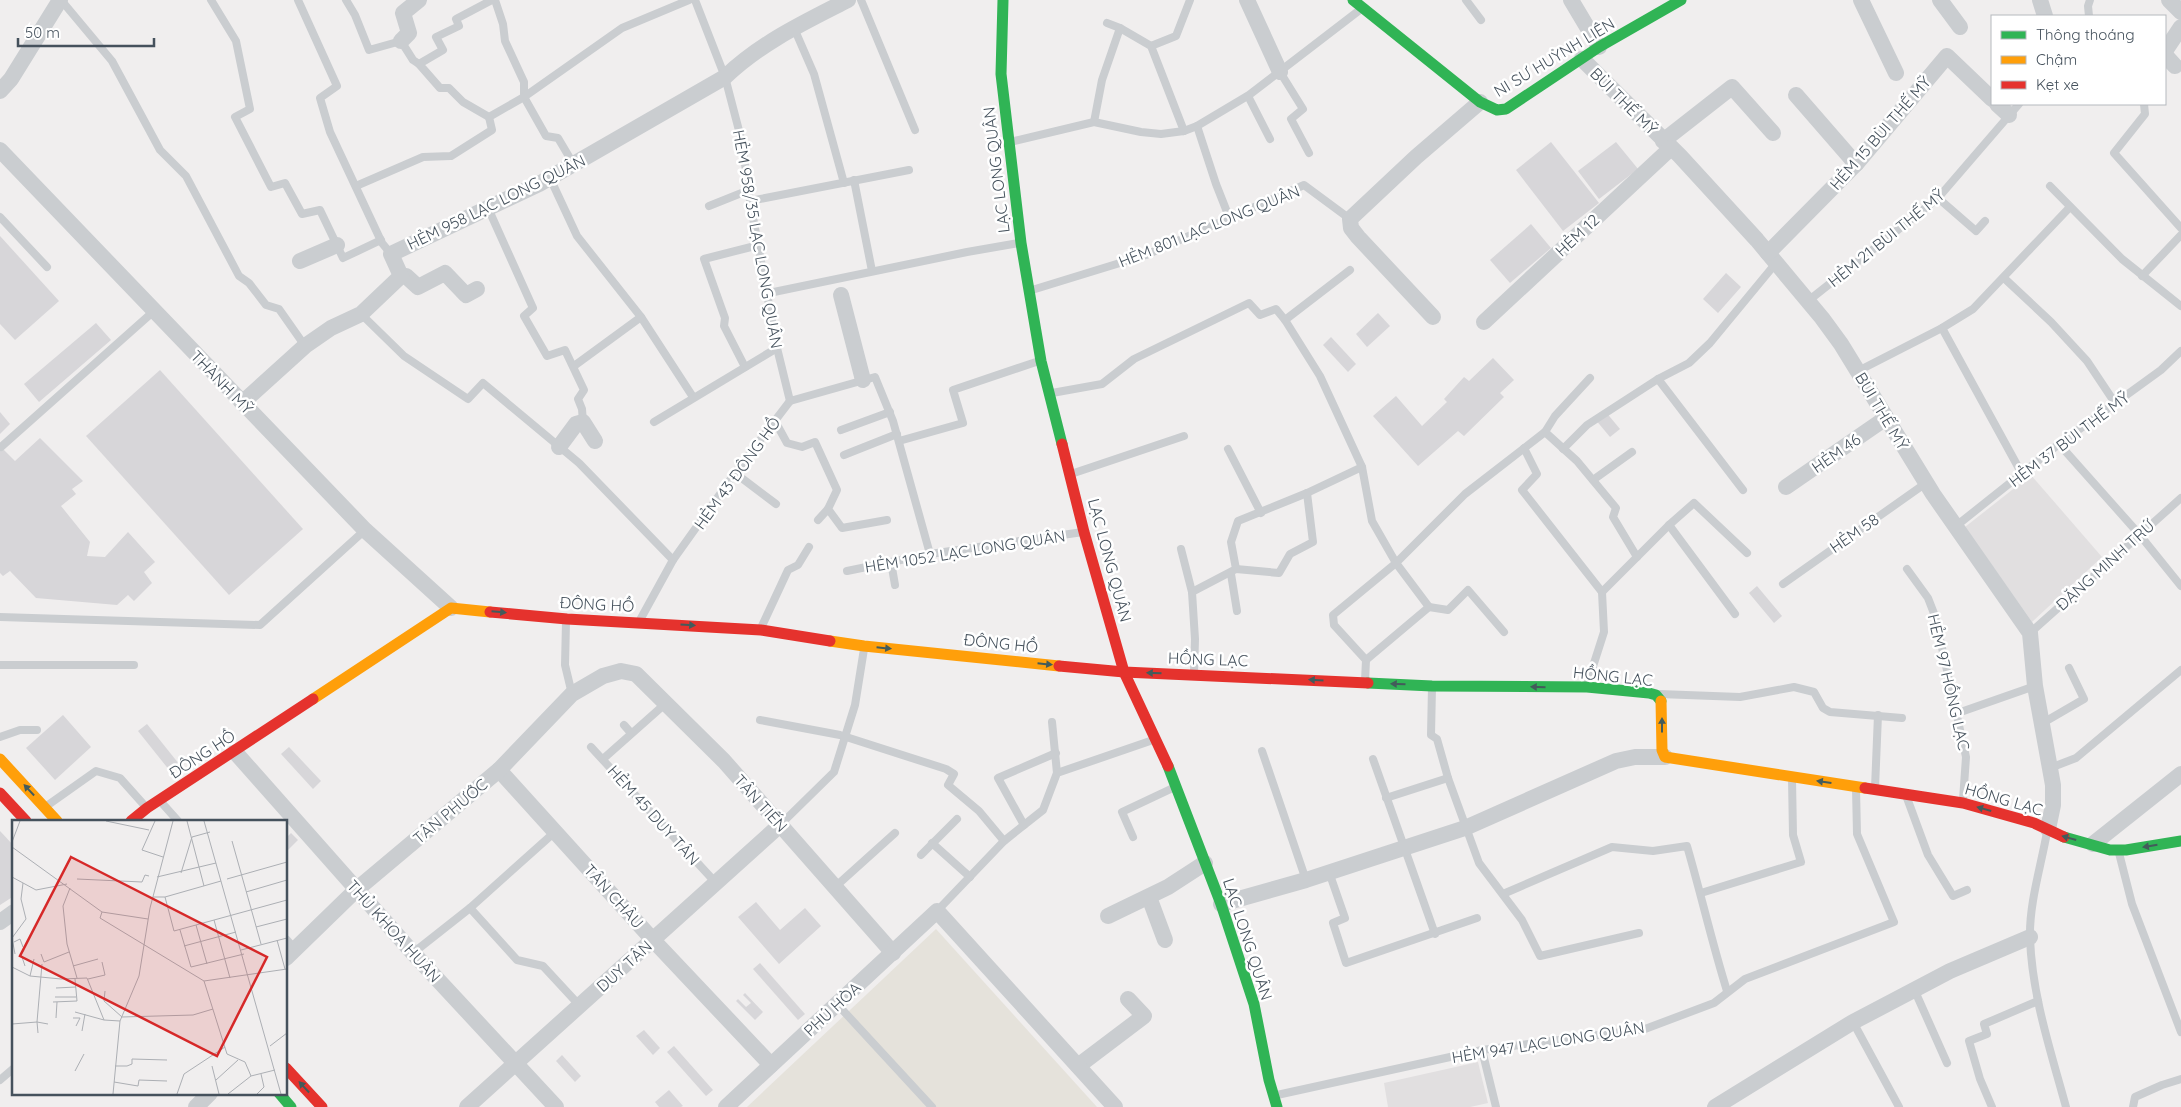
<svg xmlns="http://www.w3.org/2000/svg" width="2181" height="1107" font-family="Quicksand,sans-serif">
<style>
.commercial{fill:#e5e2db}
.education{fill:#e1dfe0}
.building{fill:#d7d6d9}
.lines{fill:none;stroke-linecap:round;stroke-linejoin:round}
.lane{stroke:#cacdd0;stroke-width:8}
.street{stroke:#cacdd0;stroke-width:16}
.fast{stroke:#30b455;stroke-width:11}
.slow{stroke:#ff9f0a;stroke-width:11}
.jam{stroke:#e5322d;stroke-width:11}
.oneway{fill:#435b5b}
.labels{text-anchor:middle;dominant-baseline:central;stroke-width:5;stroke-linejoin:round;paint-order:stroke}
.street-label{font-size:16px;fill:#45515c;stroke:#fff}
.inset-road{fill:none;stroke:#acafb4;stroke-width:1}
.view{fill:#d62828;fill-opacity:0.15;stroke:#d62828;stroke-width:2.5}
.inset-edge{fill:none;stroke:#45515c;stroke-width:2.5}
</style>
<rect width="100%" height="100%" fill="#f0eeee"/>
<!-- commercial -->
<path class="commercial" d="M 936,929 L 1097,1107 L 747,1107 Z"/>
<!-- education -->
<g class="education">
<path d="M 2031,475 L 2102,557 L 2032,622 L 1965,527 Z"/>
<path d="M 1478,1062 L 1488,1103 L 1470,1107 L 1388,1107 L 1384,1083 Z"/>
</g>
<!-- building -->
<g class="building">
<path d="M 1551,142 L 1599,203 L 1563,231 L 1516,170 Z"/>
<path d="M 1616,142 L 1638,169 L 1599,199 L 1578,171 Z"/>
<path d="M 1531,224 L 1551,248 L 1510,283 L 1490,260 Z"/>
<path d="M 0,236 L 59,301 L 15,340 L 0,324 Z"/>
<path d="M 1726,273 L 1741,287 L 1718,313 L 1703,299 Z"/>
<path d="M 1378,313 L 1390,326 L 1367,347 L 1356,334 Z"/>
<path d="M 96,323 L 111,340 L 39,402 L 24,384 Z"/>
<path d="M 1331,337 L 1356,364 L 1348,372 L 1323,345 Z"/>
<path d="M 1493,358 L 1514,380 L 1500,393 L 1504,397 L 1464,436 L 1458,431 L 1418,466 L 1373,416 L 1396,396 L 1422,426 L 1447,402 L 1444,399 L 1464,377 L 1469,381 Z"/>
<path d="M 160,370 L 303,529 L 229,595 L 86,436 Z"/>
<path d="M 1605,411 L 1620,429 L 1610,437 L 1595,419 Z"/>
<path d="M 0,412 L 10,424 L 0,434 Z"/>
<path d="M 40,438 L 83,481 L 72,489 L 76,494 L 61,506 L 90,542 L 87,556 L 105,557 L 128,532 L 155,562 L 144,572 L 152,583 L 134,601 L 128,595 L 117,605 L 36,598 L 10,571 L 3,576 L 0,573 L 0,446 L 15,461 Z"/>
<path d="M 1757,586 L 1782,616 L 1774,623 L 1749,593 Z"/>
<path d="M 63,715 L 91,747 L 55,780 L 26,748 Z"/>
<path d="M 147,724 L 179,764 L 170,771 L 138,731 Z"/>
<path d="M 289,747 L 321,781 L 313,789 L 281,754 Z"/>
<path d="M 0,831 L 14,846 L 14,896 L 0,905 Z"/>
<path d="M 291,833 L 298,840 L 286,852 L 286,838 Z"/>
<path d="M 756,902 L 780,930 L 805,908 L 821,926 L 779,964 L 738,917 Z"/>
<path d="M 760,963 L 805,1014 L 798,1020 L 753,969 Z"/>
<path d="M 745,993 L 763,1012 L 755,1020 L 736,1001 L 738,999 L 746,1007 L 751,1003 L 743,995 Z"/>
<path d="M 644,1030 L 660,1048 L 653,1055 L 636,1036 Z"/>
<path d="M 674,1046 L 713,1090 L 706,1096 L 667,1052 Z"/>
<path d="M 562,1055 L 581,1076 L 575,1082 L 556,1061 Z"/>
<path d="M 669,1090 L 683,1106 L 681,1107 L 659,1107 L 655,1102 Z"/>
</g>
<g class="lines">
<!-- lane -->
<g class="lane">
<path d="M 61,0 L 112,61 L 160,150 L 186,176 L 239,276 L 249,283 L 266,305 L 279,309 L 305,346"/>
<path d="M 211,0 L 236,41 L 250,109 L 235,117 L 271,187 L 285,183 L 302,214 L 320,210 L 343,258 L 381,240"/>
<path d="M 298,0 L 337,86 L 320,98 L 330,132 L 382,243 L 391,254"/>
<path d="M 346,0 L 355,15 L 369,50 L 401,41 L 413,60 L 419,64"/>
<path d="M 495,0 L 503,24 L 505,41 L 524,82 L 524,97 L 546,136 L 558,138 L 574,165"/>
<path d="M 695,0 L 725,77 L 742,142 L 750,201 L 777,348 L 790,401"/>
<path d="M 861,0 L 915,130"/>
<path d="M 1466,0 L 1481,20"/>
<path d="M 2089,16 L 2088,6 L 2090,0"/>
<path d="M 1107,23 L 1120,28 L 1151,46 L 1184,131"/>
<path d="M 794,28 L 814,74 L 844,183"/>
<path d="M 1151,46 L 1176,36 L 1190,0"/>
<path d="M 1280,72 L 1303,109 L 1291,119 L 1309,153"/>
<path d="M 1248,96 L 1270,139"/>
<path d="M 2144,104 L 2145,114 L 2114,153 L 2181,228"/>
<path d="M 489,117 L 463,102 L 449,88 L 440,88 L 419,64 L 443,50 L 436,37 L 459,26 L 456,19 L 492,0"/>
<path d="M 1094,122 L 1102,80 L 1120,28"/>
<path d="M 1197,126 L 1216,184 L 1229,217"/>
<path d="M 1010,142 L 1094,122 L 1141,132 L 1161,134 L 1184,131 L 1197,126 L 1249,95 L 1361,9"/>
<path d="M 550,178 L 577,236 L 641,317 L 693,397"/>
<path d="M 854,180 L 872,271"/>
<path d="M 356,186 L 423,157 L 451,156 L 492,130 L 489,117 L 524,97 L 622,28 L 689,0"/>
<path d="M 2050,186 L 2122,259 L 2181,306"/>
<path d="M 1938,198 L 1976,231 L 1985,221"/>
<path d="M 750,201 L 909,170"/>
<path d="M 709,206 L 749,190"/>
<path d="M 488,208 L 533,308 L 524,316 L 547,356 L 565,350 L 584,390 L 578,399 L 582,409 L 583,422"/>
<path d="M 0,217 L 47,267"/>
<path d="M 2142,276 L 2181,235"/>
<path d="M 2004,278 L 2051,322 L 2087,361 L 2115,403"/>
<path d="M 1032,290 L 1146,255 L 1304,185 L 1350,219"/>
<path d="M 769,293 L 967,252 L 1019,243"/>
<path d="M 1808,301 L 1938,198 L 2019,104"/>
<path d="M 361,314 L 404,356 L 468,399 L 483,383 L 579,463 L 673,560"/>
<path d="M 1285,320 L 1350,270"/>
<path d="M 1942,328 L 2022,474"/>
<path d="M 574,366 L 641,317"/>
<path d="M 745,367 L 724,326 L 725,318 L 704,259 L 759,245"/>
<path d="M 1858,371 L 1942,328 L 1973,309 L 2070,207"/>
<path d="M 1052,393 L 1102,384 L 1134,359 L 1249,303 L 1260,315 L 1276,309 L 1285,320 L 1320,376 L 1362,467 L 1372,521 L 1396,563 L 1333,615 L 1334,625 L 1366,660 L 1365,681"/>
<path d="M 775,421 L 787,443 L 802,447 L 815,442 L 837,490 L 828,509 L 842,528 L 887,520"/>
<path d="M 654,422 L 777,348"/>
<path d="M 841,430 L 890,412"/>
<path d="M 1545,432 L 1577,461 L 1616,508 L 1613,517 L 1637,557"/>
<path d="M 899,441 L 963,423 L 953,390 L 1039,361"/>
<path d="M 2059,444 L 2139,534 L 2181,586"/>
<path d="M 1,447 L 154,311"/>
<path d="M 1524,448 L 1537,474 L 1522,490 L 1602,592 L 1604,632 L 1587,685"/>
<path d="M 1228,449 L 1261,513"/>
<path d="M 1563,449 L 1587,425 L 1658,379"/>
<path d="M 844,455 L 897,434"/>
<path d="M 735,473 L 776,504"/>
<path d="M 1071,474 L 1184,436"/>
<path d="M 1593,480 L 1632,452"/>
<path d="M 1743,490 L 1658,379 L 1689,363 L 1710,343 L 1776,263"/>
<path d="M 818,520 L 828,509"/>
<path d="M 1669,525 L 1735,614"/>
<path d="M 1956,526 L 2059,444 L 2161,370 L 2181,351"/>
<path d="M 1181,549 L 1192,592"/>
<path d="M 891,562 L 895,585"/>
<path d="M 1236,569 L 1279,573 L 1290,554 L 1313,542 L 1307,493"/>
<path d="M 1907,569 L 1928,598 L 1935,616 L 1966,757 L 1963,800"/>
<path d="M 847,571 L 930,554 L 1083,532"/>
<path d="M 1231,574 L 1237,611"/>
<path d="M 1783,584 L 1926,483"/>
<path d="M 1602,592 L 1669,525 L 1694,503 L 1747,553"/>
<path d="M 1429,607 L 1448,610 L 1468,590 L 1504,632"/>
<path d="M 0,617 L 260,625 L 365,530"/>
<path d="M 640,620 L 673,560 L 735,473 L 790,401 L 875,377 L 893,421 L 930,554"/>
<path d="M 566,622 L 565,665 L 572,694"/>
<path d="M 761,628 L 788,570 L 798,565 L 809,547"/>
<path d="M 2030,633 L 2181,498"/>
<path d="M 1366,660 L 1429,607 L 1396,563 L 1465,494 L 1545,432 L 1555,416 L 1590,378"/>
<path d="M 0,665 L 134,665"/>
<path d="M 1194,673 L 1195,639 L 1192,592 L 1236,569 L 1231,542 L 1238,521 L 1307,493 L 1362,467"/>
<path d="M 1432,687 L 1431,735 L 1437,739 L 1448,778 L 1479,863 L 1522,920 L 1540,956 L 1639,933"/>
<path d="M 1659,694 L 1740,697 L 1794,687 L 1814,692 L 1823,708 L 1830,712 L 1902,718"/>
<path d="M 1955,714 L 2035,686"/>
<path d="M 760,720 L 840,735 L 946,769 L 954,774 L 948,785 L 979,811 L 1004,841"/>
<path d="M 1052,722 L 1057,773"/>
<path d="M 2041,724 L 2084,699 L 2069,668"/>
<path d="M 624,725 L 631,733"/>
<path d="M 0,737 L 20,730 L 37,730"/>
<path d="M 591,747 L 716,883"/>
<path d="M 1262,751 L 1306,880"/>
<path d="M 603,759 L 665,704"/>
<path d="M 1373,759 L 1435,934"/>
<path d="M 2050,768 L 2076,758 L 2181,670"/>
<path d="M 1875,788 L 1878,715"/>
<path d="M 1386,798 L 1448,778"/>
<path d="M 1907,798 L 1928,855 L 1953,896 L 1967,890"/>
<path d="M 161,802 L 178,821"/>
<path d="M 48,805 L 96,771 L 120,778 L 145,806"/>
<path d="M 780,825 L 834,772 L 855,705 L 864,649"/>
<path d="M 1024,825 L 998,778 L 1056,753"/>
<path d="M 2047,832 C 2041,866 2029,904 2030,938 C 2032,996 2051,1052 2066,1107"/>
<path d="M 1133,837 L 1122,812 L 1175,787"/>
<path d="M 932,843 L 970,877"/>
<path d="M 2119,853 L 2132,904 L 2181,1032"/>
<path d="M 921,855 L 957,819"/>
<path d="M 1329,872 L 1345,918 L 1333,923 L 1346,963 L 1477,918"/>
<path d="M 835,887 L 895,833"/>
<path d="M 1701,893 L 1801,862 L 1793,835 L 1792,779"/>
<path d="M 1503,894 L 1612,847 L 1653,851 L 1687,846 C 1701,894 1712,943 1727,991"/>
<path d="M 470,908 L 556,831"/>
<path d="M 937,911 L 1004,841 L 1043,810 L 1057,773 L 1153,740"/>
<path d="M 286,939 L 295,949"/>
<path d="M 413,953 L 470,908 L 517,960 L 543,966 L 580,1006"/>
<path d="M 1914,989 L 1947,1063"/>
<path d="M 837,1004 L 932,1107"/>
<path d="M 1853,1022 L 1899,1107"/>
<path d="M 1482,1050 L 1496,1107"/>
<path d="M 0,1080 L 14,1068"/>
<path d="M 1277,1095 L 1482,1050 L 1645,1029 L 1714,1003 L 1745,979 L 1894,922 L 1857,834 L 1856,788"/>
<path d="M 1992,1107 L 1980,1079 L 1969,1041 L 1987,1034 L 1984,1024 L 2038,1001"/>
<path d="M 2133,1107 L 2135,1097 L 2162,1085 L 2181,1079"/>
</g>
<!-- street -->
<g class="street">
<path d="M 1247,0 L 1280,72"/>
<path d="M 1571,0 L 1599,47"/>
<path d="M 1861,0 L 1896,73"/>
<path d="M 1940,0 L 1960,27"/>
<path d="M 2040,0 L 2045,16"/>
<path d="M 2169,0 L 2181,12"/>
<path d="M 401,41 L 409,33 L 403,13 L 419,0"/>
<path d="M 2165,51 L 2181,27"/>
<path d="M 2165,55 L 2175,66"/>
<path d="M 1582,59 L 1680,156 L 1757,240 L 1822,318 L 1841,344 L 1933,494 L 2030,633 L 2035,686 L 2053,785 L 2053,805 L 2048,829"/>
<path d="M 0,91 L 11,79 L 60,0"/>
<path d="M 1796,95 L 1856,164"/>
<path d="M 1997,104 L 2009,115"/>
<path d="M 1663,141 L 1732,87 L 1773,133"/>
<path d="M 0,150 L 365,530 L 451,608"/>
<path d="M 1768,253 L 1856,164 L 1947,56 L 1992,99"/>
<path d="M 300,261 L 337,245"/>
<path d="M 401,276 L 406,276 L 418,287 L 445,273 L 466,295 L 477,289"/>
<path d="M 841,295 L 863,380"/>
<path d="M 1433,317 L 1358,237 L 1351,228 L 1350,219 L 1416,157 L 1480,102"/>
<path d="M 1484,322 L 1671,148"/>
<path d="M 242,403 L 305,346 L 331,328 L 361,314 L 401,276 L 391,254 L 539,184 L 725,77 C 762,42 803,23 848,0"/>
<path d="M 559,447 L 576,424 L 583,422 L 595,441"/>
<path d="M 1786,487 L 1886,418"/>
<path d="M 235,752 L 413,953 L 556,1107"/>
<path d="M 499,770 L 653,940 L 771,1065"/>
<path d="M 2093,844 L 2181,774"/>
<path d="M 1149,897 L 1165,940"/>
<path d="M 1221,904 L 1306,880 L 1465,828 L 1616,761 L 1635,757 L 1665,757"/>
<path d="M 1108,916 L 1168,887 L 1205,863"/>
<path d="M 0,922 L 14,912"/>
<path d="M 286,958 L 356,890 L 499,770 L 572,694 L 603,676 L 621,671 L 636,674 L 724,761 L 893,953"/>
<path d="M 1078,1066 L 1144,1016 L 1128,999"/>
<path d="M 196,1107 L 210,1093"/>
<path d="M 467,1107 L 780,825"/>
<path d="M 726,1107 L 937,911 L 1115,1107"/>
<path d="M 1715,1107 L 1853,1022 L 1950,971 L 2030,937"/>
</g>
<!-- fast -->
<g class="fast">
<path d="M 1003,0 L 1001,74 L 1021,243 L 1041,361 L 1062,444"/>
<path d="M 1353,0 L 1480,102 L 1497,110 L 1506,109 L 1599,47 L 1681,0"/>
<path d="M 1368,683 L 1432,686 L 1587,687 L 1649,693 L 1656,695 L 1661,701"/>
<path d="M 1168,766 L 1221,904 L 1254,1004 L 1269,1080 L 1277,1107"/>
<path d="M 2064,837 L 2110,850 L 2126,850 L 2181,841"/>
<path d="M 279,1093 L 291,1107"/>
</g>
<!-- slow -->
<g class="slow">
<path d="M 830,641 L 864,646 L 1059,666"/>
<path d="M 313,699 L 451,608 L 490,612"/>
<path d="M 1661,701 L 1662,750 L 1665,757 L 1865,788"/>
<path d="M 0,759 L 57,821"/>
</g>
<!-- jam -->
<g class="jam">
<path d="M 1062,444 L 1084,532 L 1124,672 L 1168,766"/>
<path d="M 490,612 L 567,619 L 761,630 L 830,641"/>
<path d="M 1059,666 L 1124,672 L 1368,683"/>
<path d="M 1865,788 L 1963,803 L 2034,823 L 2064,837"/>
<path d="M 0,793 L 26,821"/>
<path d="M 131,821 L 147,808 L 313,699"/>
<path d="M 286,1068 L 322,1107"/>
</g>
</g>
<!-- one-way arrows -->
<defs><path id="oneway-solid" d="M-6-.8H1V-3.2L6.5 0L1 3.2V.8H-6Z" transform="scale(1.25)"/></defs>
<g class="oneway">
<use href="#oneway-solid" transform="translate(499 612) rotate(5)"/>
<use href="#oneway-solid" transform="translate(688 625) rotate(4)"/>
<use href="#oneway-solid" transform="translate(884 648) rotate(6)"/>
<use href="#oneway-solid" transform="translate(1045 664) rotate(6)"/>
<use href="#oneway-solid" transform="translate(1154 673) rotate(-178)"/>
<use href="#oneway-solid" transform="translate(1316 680) rotate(-177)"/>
<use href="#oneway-solid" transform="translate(1398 684) rotate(-178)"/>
<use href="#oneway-solid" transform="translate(1538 687) rotate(-179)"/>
<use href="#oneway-solid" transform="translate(1662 725) rotate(-90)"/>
<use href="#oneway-solid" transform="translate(1824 782) rotate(-172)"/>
<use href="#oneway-solid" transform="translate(29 790) rotate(-133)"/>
<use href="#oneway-solid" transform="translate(1984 809) rotate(-164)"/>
<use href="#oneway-solid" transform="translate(2069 838) rotate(-164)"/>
<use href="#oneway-solid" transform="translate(2150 846) rotate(171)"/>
<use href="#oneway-solid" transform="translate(304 1087) rotate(-133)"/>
</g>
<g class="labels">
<!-- street labels -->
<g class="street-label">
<text transform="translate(1554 57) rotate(-31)">NI SƯ HUỲNH LIÊN</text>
<text transform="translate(1624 101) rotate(45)">BÙI THẾ MỸ</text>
<text transform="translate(1880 133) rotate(-49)">HẺM 15 BÙI THẾ MỸ</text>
<text transform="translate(996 170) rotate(-97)">LẠC LONG QUÂN</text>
<text transform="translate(496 202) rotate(-26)">HẺM 958 LẠC LONG QUÂN</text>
<text transform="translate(1209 226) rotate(-22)">HẺM 801 LẠC LONG QUÂN</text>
<text transform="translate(1577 235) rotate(-43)">HẺM 12</text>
<text transform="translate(1886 238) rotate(-39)">HẺM 21 BÙI THẾ MỸ</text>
<text transform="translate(758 239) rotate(80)">HẺM 958/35 LẠC LONG QUÂN</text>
<text transform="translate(222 382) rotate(46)">THÀNH MỸ</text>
<text transform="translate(1882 411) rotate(59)">BÙI THẾ MỸ</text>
<text transform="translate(2069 439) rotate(-37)">HẺM 37 BÙI THẾ MỸ</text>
<text transform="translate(1836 453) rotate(-35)">HẺM 46</text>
<text transform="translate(737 473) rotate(-54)">HẺM 43 ĐÔNG HỒ</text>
<text transform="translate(1854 533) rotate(-35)">HẺM 58</text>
<text transform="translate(965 551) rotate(-9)">HẺM 1052 LẠC LONG QUÂN</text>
<text transform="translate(1110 560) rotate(75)">LẠC LONG QUÂN</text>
<text transform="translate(2105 565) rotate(-42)">ĐẶNG MINH TRỨ</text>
<text transform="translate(597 604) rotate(3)">ĐÔNG HỒ</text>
<text transform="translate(1001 643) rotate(6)">ĐÔNG HỒ</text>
<text transform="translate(1208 659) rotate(2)">HỒNG LẠC</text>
<text transform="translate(1613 676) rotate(6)">HỒNG LẠC</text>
<text transform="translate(1949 682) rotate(77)">HẺM 97 HỒNG LẠC</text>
<text transform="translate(202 754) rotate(-33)">ĐÔNG HỒ</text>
<text transform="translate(2004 799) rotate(16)">HỒNG LẠC</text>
<text transform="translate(761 803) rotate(48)">TÂN TIẾN</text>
<text transform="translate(450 811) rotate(-40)">TÂN PHƯỚC</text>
<text transform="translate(654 815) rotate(48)">HẺM 45 DUY TÂN</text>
<text transform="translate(614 896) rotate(48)">TÂN CHÂU</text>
<text transform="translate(394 931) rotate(48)">THỦ KHOA HUÂN</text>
<text transform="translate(1248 939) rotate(72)">LẠC LONG QUÂN</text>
<text transform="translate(624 966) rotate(-42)">DUY TÂN</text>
<text transform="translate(832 1009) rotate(-43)">PHÚ HÒA</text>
<text transform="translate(1548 1042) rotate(-9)">HẺM 947 LẠC LONG QUÂN</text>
</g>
</g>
<!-- overview -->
<g transform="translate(12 820)">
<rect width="275" height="275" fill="#f0eeee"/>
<path class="inset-road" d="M 94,1 L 137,10M 143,1 L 130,30 L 151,37M 175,1 L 192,66M 192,1 L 269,274M 220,21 L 249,124M 0,22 L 8,1M 0,27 L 90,92 L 136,99M 169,53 L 180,17 L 198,12M 0,57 L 24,70 L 55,64M 145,57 L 204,43M 65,59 L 130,62 L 133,55 L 137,56M 215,59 L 275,42M 58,68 L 51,86 L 55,124 L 65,158M 234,72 L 275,60M 141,77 L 153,77 L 209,61M 153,77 L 162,111 L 275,80M 90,92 L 88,98 L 192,161 L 275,149M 202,100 L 218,158M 184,105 L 195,144M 244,107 L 275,99M 168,110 L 179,147 L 232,134M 0,118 L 14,99 L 9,79 L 11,63M 0,118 L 3,134M 265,120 L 273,149M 2,122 L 8,119 L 11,127M 172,126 L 224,112M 12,130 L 9,134 L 13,146M 229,130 L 275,118M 29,134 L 32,142 L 57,132M 61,146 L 86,139M 0,147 L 18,156 L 49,159 L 75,158 L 92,200 L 108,201M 18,156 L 22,139M 76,159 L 93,155 L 90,142M 192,161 L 215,234 L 233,242 L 239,256M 44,168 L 64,167M 93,171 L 92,181 L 110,197 L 181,195 L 201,189M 43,177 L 64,177M 41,182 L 65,181 L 63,159M 63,192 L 92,200M 44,198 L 45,182M 61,198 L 68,198 L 64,206M 0,204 L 25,202 L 30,144M 70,211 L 73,194M 26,213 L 25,202 L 36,204M 258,226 L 275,213M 103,246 L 115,246 L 120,244 L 120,239 L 155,240M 200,246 L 207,274M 63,251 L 72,234M 204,260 L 226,240M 102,262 L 126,266 L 127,260 L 155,261M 101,274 L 108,201 L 127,156 L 138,88 L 161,1M 165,274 L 172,254 L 213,227M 216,274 L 239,256 L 263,250M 245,274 L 252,267 L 249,254"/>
<path class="view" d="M 59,37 L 255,137 L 205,236 L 8,136 Z"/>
<rect width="275" height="275" class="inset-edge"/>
</g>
<!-- legend -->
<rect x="1991" y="15" width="175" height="90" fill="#ffffff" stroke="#b5b9be"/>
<rect x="2001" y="31" width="25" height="8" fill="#30b455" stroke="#b5b9be"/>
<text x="2036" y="40" font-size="15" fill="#45515c">Thông thoáng</text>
<rect x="2001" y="56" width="25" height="8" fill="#ff9f0a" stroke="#b5b9be"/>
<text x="2036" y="65" font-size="15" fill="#45515c">Chậm</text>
<rect x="2001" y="81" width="25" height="8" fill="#e5322d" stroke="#b5b9be"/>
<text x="2036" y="90" font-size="15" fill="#45515c">Kẹt xe</text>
<!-- scale -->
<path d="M18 38v8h136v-8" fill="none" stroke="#45515c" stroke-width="2.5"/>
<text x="25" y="38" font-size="15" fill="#45515c" stroke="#ffffff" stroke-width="4" paint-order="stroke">50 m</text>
</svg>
